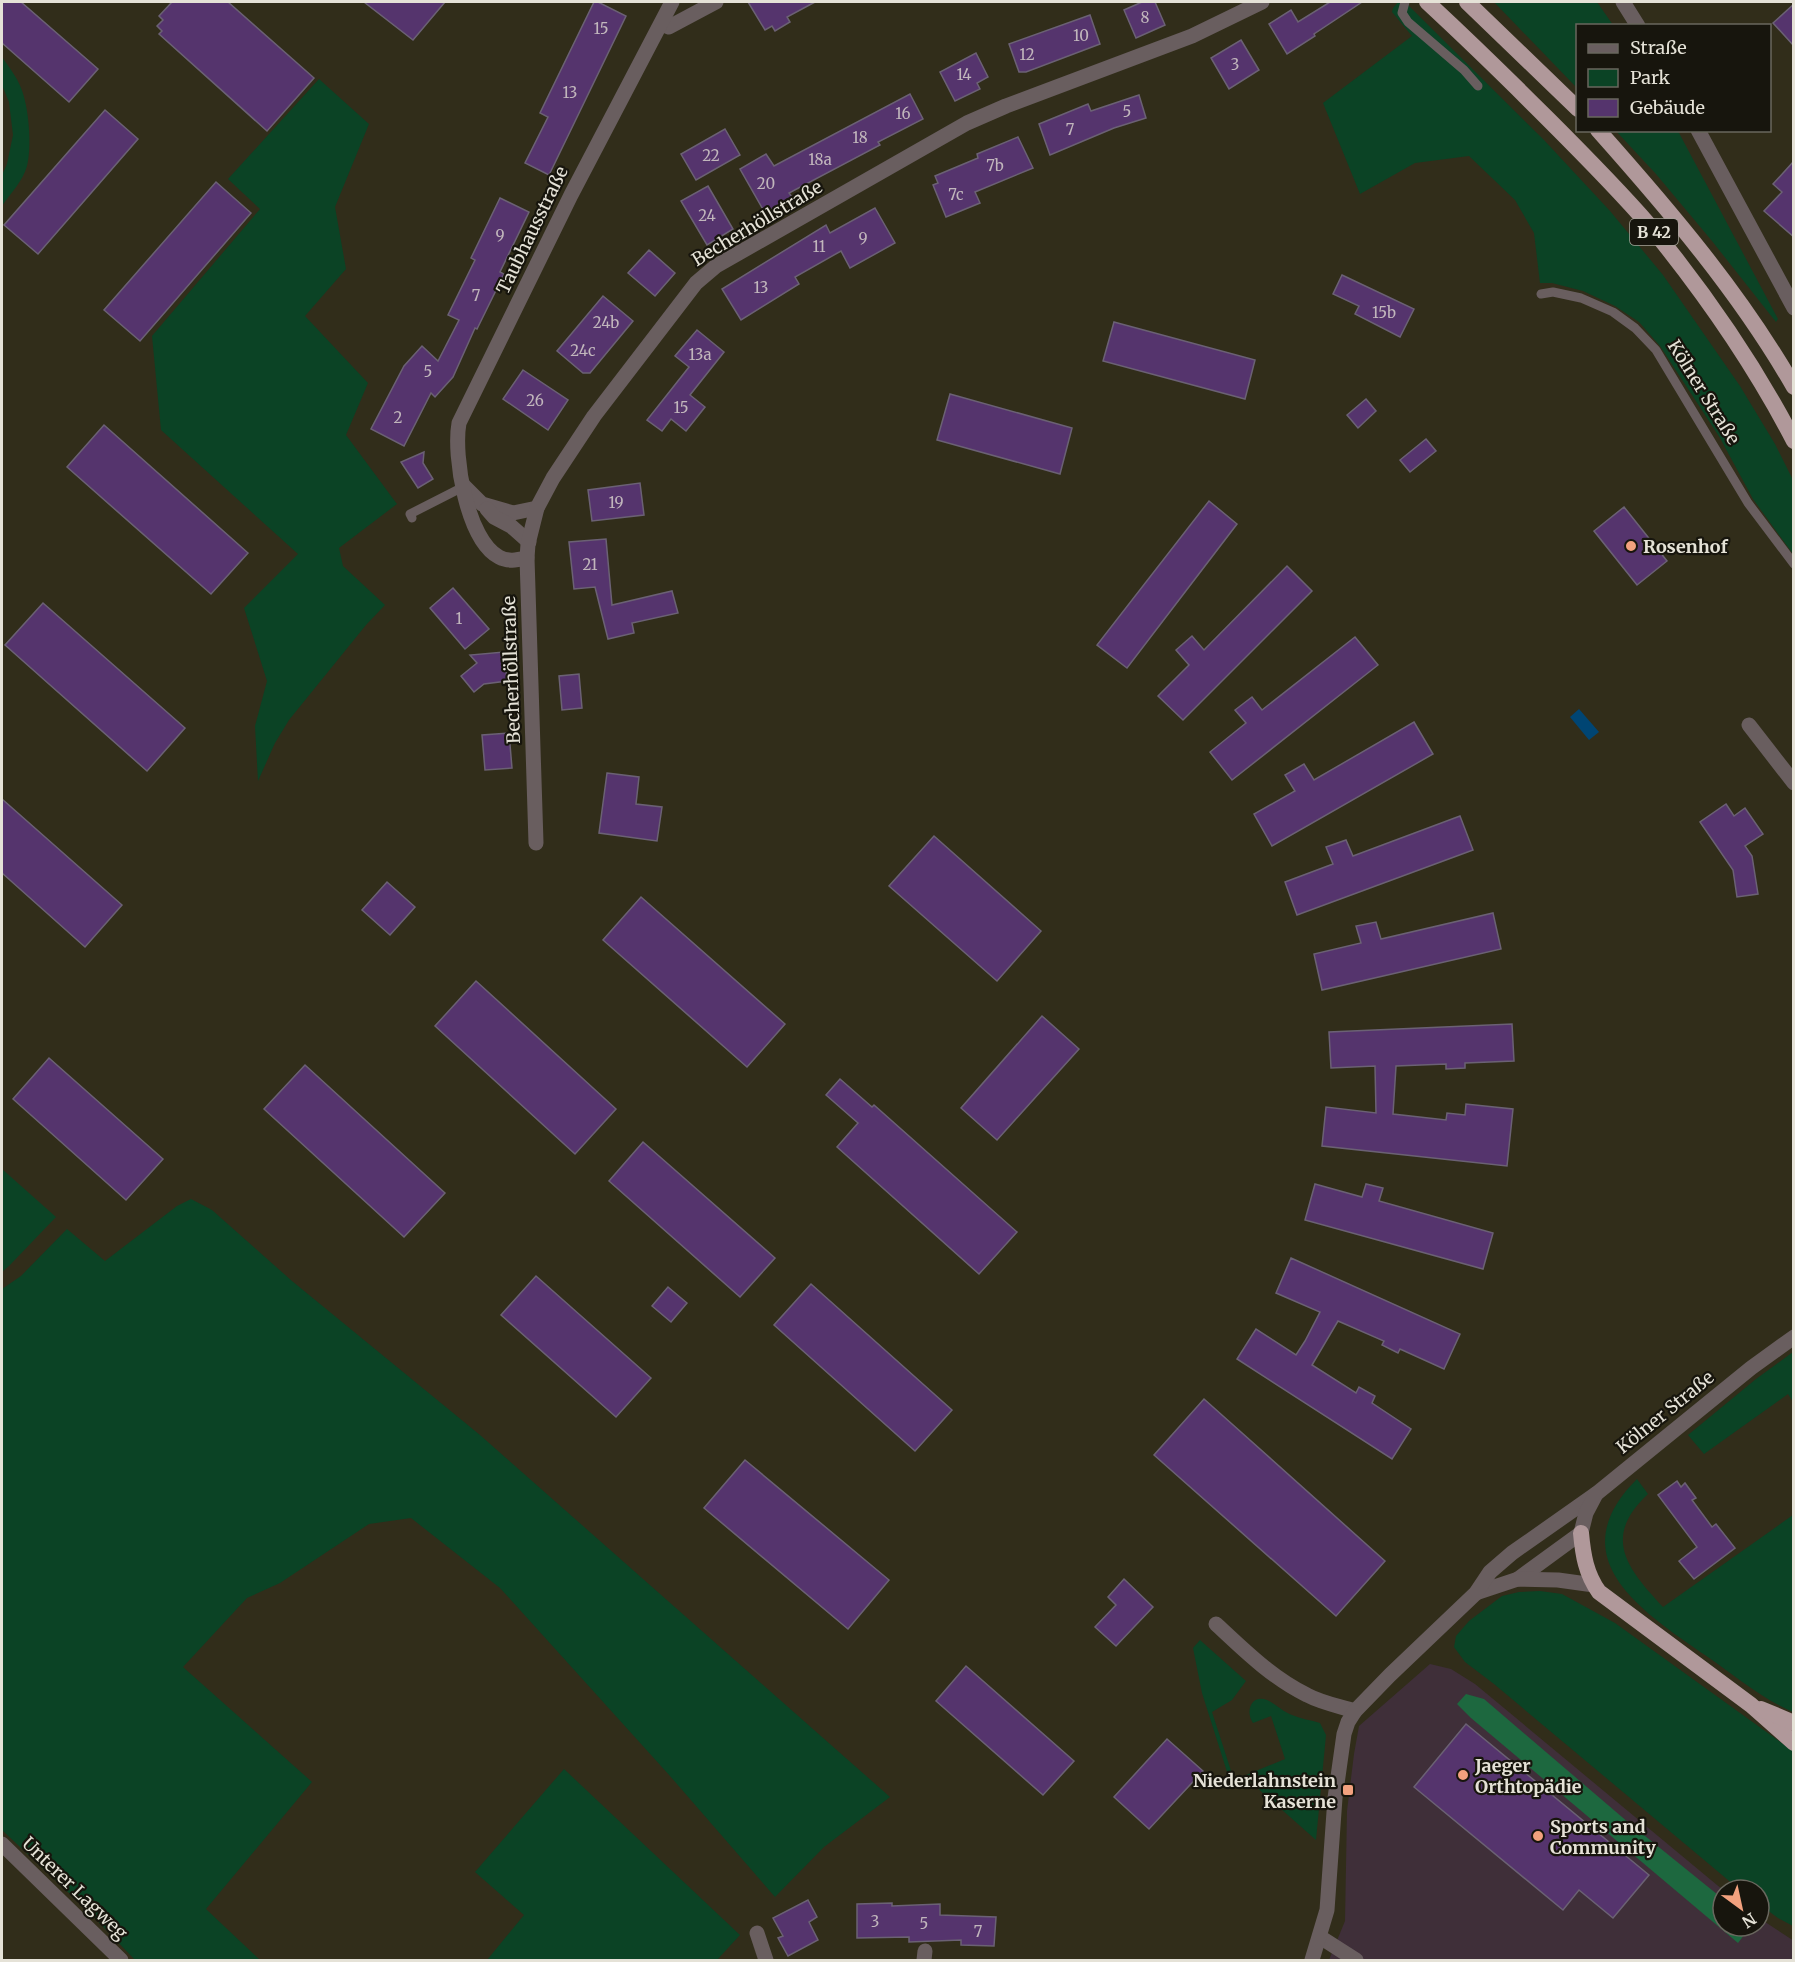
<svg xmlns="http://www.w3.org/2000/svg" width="1795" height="1962" font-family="Merriweather,serif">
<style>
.commercial{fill:#3f2f39}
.green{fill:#0b4325}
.forest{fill:#1d683f}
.water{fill:#004573}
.building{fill:#55346d;stroke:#6b6174;stroke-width:1.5}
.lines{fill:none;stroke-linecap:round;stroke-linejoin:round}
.service{stroke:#695e5f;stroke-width:9}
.minor{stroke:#695e5f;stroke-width:15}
.tertiary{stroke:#695e5f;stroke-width:15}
.trunk{stroke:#b0989a;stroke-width:16}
.poi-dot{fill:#f2a17e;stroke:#17150d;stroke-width:2}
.labels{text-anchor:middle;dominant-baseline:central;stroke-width:4.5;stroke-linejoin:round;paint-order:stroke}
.number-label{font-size:15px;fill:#c1b6bc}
.shield{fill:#17150d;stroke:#a7a49a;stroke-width:1.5}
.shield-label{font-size:16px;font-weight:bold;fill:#e5e2d7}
.street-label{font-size:18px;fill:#e5e2d7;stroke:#17150d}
.poi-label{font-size:18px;font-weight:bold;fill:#e5e2d7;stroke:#17150d;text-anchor:start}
</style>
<rect width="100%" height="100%" fill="#312d1a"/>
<!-- commercial -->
<path class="commercial" d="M 1430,1664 L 1451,1669 L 1475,1684 L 1723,1890 L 1723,1926 L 1759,1926 L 1759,1918 L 1794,1941 L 1793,1960 L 1329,1960 L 1345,1921 L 1347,1811 L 1354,1754 L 1359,1726 Z"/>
<!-- green -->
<g class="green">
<path d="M 1398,2 L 1405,2 L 1544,140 L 1610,211 L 1663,275 L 1740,386 L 1775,444 L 1793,480 L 1793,554 L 1753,499 L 1720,438 L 1660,346 L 1639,322 L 1615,306 L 1583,291 L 1552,283 L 1540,283 L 1534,233 L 1515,200 L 1469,156 L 1415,163 L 1360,194 L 1323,103 L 1412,36 L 1392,12 L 1393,8 Z"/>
<path d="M 1494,2 L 1597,2 L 1613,25 L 1578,26 L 1577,88 Z"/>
<path d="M 2,57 C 8,66 17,77 21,88 C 29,107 32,147 27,166 C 23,181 10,194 2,206 L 2,175 L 7,164 L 13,135 L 9,102 L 2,85 Z"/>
<path d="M 319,79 L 369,124 L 335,207 L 346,269 L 305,316 L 368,383 L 346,435 L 397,504 L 339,548 L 343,566 L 385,605 L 366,625 L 289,720 L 275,743 L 258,781 L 255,726 L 267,681 L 244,608 L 298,554 L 161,430 L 152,336 L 260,209 L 228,179 Z"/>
<path d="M 1616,131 L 1678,131 L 1778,319 L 1776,322 L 1712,241 L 1656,174 Z"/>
<path d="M 2,1169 L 56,1217 L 9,1266 L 2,1272 Z"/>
<path d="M 191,1199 L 212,1210 L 292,1281 L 480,1435 L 890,1797 L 824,1847 L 775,1897 L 670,1776 L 500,1588 L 411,1518 L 369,1524 L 280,1583 L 247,1598 L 183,1667 L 312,1782 L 206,1909 L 260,1960 L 135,1960 L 87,1910 L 2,1830 L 2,1289 L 21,1276 L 67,1229 L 105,1261 L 177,1206 Z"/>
<path d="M 1793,1352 L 1793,1402 L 1788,1394 L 1704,1454 L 1688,1435 L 1756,1379 Z"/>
<path d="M 1637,1479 L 1648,1494 C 1601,1538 1628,1569 1663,1607 L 1793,1515 L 1793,1712 C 1762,1699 1734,1675 1705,1655 C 1643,1612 1558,1558 1637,1479 Z"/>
<path d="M 1540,1591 L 1562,1594 L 1615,1623 L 1793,1751 L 1793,1926 L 1778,1918 L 1759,1904 L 1759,1890 L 1741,1890 L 1734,1885 L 1494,1684 L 1465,1662 L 1454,1647 L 1456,1636 L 1469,1621 L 1502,1596 L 1519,1592 Z"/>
<path d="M 1200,1640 L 1246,1681 L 1232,1700 L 1212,1712 L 1234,1780 L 1285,1759 L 1271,1716 L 1253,1723 C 1245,1712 1251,1694 1267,1700 C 1276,1704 1283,1712 1292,1715 C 1301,1719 1311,1720 1320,1723 L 1326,1735 L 1316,1840 L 1246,1778 L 1237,1787 L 1229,1778 L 1202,1693 L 1193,1648 Z"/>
<path d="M 564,1769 L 740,1935 L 717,1960 L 487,1960 L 524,1915 L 475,1872 Z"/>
</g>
<!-- forest -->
<path class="forest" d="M 1466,1694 L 1484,1699 L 1629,1823 L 1723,1899 L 1723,1926 L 1751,1926 L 1738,1943 L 1471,1718 L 1457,1704 Z"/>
<!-- water -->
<path class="water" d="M 1579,709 L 1599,732 L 1589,740 L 1570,717 Z"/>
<!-- building -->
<g class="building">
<path d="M 2,2 L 21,2 L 98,69 L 69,102 L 2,43 Z"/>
<path d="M 172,2 L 228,2 L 314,78 L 267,131 L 159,34 L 162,31 L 157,26 L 163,20 L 159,16 Z"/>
<path d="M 364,2 L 445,2 L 413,40 Z"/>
<path d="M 594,2 L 598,2 L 626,16 L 549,175 L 525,163 L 548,117 L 540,113 Z"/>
<path d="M 748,2 L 815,2 L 787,17 L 790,22 L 775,31 L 772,26 L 765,30 Z"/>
<path d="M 1142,2 L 1155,2 L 1165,25 L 1136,38 L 1124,10 Z"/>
<path d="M 1330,2 L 1362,2 L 1314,34 L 1315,36 L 1287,54 L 1269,24 L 1291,10 L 1298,22 Z"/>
<path d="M 1794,4 L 1794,46 L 1773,23 Z"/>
<path d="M 1090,15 L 1100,44 L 1026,72 L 1019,72 L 1009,44 Z"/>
<path d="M 1241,40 L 1259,70 L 1229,89 L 1211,58 Z"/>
<path d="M 976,53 L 988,77 L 977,83 L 980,89 L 955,101 L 940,72 Z"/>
<path d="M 910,94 L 923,119 L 878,142 L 880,145 L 789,193 L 792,197 L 765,213 L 740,169 L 766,154 L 774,166 Z"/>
<path d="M 1139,95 L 1146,118 L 1114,128 L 1050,155 L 1039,124 L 1088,104 L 1091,111 Z"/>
<path d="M 105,110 L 138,139 L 38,254 L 4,225 Z"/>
<path d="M 725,129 L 740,155 L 696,180 L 681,154 Z"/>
<path d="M 1018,137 L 1033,168 L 975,192 L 980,203 L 946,217 L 933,185 L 938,183 L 935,176 L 978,158 L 977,154 Z"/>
<path d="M 1794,161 L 1794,237 L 1764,211 L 1782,192 L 1773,184 Z"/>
<path d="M 216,182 L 251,213 L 140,341 L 104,310 Z"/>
<path d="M 708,186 L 733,229 L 707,245 L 681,201 Z"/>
<path d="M 500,198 L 529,212 L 500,272 L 504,274 L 477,329 L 475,328 L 453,377 L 435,397 L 431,393 L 404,446 L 371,429 L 404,366 L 422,346 L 438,361 L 459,320 L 448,315 L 475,260 L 471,258 Z"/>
<path d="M 875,208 L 895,243 L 850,268 L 841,251 L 795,277 L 799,284 L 741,320 L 722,289 L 826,225 L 830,233 Z"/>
<path d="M 649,250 L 675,273 L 655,296 L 628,273 Z"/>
<path d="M 1342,275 L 1414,309 L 1400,337 L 1355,314 L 1359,306 L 1333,294 Z"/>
<path d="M 603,296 L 633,321 L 590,373 L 583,373 L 557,351 Z"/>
<path d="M 1114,322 L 1255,360 L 1245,399 L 1103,361 Z"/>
<path d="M 697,330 L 724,352 L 690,395 L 705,407 L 686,431 L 671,419 L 662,431 L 647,420 L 689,367 L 675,356 Z"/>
<path d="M 523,370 L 568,400 L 548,430 L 503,399 Z"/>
<path d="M 950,394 L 1072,428 L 1060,474 L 937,440 Z"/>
<path d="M 1366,399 L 1376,411 L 1358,428 L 1347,415 Z"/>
<path d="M 104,425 L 248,553 L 211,594 L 67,467 Z"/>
<path d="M 1426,439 L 1436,451 L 1410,472 L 1400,460 Z"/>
<path d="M 424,452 L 423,463 L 433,479 L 418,488 L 401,462 Z"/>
<path d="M 640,483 L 644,515 L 592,521 L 588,490 Z"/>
<path d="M 1209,501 L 1237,524 L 1127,668 L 1097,645 Z"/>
<path d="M 1624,507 L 1667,561 L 1637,585 L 1594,531 Z"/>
<path d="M 606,539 L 612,605 L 672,591 L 678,613 L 632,623 L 634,633 L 608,639 L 595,587 L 574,589 L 569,542 Z"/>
<path d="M 1287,566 L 1312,591 L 1183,720 L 1158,696 L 1189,665 L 1176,650 L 1192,636 L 1204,650 Z"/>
<path d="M 453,588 L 489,629 L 465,649 L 430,608 Z"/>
<path d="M 43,603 L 185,728 L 147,771 L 5,645 Z"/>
<path d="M 1355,637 L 1378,665 L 1232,780 L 1210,752 L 1246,723 L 1235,710 L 1252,697 L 1262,710 Z"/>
<path d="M 504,652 L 507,681 L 484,684 L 474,692 L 461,676 L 477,663 L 470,655 Z"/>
<path d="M 579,674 L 582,708 L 562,710 L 559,676 Z"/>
<path d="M 1414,722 L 1433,754 L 1272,846 L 1254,814 L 1295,791 L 1285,775 L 1304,764 L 1314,780 Z"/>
<path d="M 509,733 L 512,768 L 485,770 L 482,735 Z"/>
<path d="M 607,773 L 639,777 L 636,804 L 662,807 L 657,841 L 599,833 Z"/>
<path d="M 2,799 L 122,905 L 85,947 L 2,873 Z"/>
<path d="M 1726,804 L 1734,816 L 1745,808 L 1763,834 L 1745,846 L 1752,856 L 1758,894 L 1737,897 L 1733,870 L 1700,822 Z"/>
<path d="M 1460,816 L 1473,850 L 1297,915 L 1285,882 L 1333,864 L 1326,847 L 1346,840 L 1353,856 Z"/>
<path d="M 934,836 L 1041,931 L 997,981 L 889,886 Z"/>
<path d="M 387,882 L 415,907 L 390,935 L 362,910 Z"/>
<path d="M 641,897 L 785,1024 L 747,1067 L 603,940 Z"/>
<path d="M 1493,913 L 1501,949 L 1322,990 L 1314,954 L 1361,943 L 1356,926 L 1376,922 L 1381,939 Z"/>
<path d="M 476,981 L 616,1109 L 575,1154 L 435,1026 Z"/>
<path d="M 1042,1016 L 1079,1049 L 997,1140 L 961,1108 Z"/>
<path d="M 1512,1024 L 1514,1061 L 1465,1063 L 1465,1068 L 1446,1069 L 1446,1064 L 1396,1066 L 1393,1114 L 1446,1120 L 1447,1113 L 1465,1115 L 1466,1104 L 1513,1109 L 1507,1166 L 1322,1146 L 1326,1107 L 1376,1113 L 1375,1066 L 1331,1068 L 1329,1032 Z"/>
<path d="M 49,1058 L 163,1159 L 126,1200 L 13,1099 Z"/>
<path d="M 305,1065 L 445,1193 L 404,1237 L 264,1109 Z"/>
<path d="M 840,1079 L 872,1107 L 874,1105 L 1017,1232 L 979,1274 L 837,1147 L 858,1123 L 826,1095 Z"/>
<path d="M 643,1142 L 775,1258 L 740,1297 L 609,1181 Z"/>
<path d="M 1315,1184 L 1362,1197 L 1366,1184 L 1383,1188 L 1379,1201 L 1493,1233 L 1483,1269 L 1305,1220 Z"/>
<path d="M 1291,1258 L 1460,1334 L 1444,1369 L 1400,1349 L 1398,1353 L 1382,1345 L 1384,1341 L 1338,1321 L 1312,1365 L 1356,1393 L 1359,1387 L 1375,1396 L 1372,1403 L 1411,1429 L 1392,1459 L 1237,1359 L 1256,1329 L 1296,1355 L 1305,1341 L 1320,1312 L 1276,1293 Z"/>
<path d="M 536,1276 L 651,1378 L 616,1417 L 501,1315 Z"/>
<path d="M 811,1284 L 952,1410 L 915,1451 L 774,1325 Z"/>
<path d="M 668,1287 L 687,1303 L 671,1322 L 652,1306 Z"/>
<path d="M 1204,1399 L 1385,1561 L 1336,1616 L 1154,1455 Z"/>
<path d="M 745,1460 L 889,1580 L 848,1629 L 704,1508 Z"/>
<path d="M 1677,1481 L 1681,1487 L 1685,1483 L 1696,1498 L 1692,1500 L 1712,1527 L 1716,1524 L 1735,1548 L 1694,1579 L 1679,1561 L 1697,1547 L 1658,1495 Z"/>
<path d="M 1124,1579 L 1153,1607 L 1116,1646 L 1095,1627 L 1116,1605 L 1108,1597 Z"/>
<path d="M 966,1666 L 1074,1761 L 1043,1795 L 936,1701 Z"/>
<path d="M 1466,1724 L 1649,1875 L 1613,1918 L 1579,1890 L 1563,1910 L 1414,1787 Z"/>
<path d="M 1167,1739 L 1203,1771 L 1149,1829 L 1114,1797 Z"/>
<path d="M 808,1900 L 817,1917 L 809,1922 L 818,1940 L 788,1956 L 778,1938 L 783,1936 L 773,1918 Z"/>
<path d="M 892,1903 L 892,1906 L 940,1904 L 940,1915 L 996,1917 L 994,1946 L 961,1945 L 961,1940 L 909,1942 L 909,1937 L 857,1938 L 857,1904 Z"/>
</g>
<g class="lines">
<!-- service -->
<g class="service">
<path d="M 1405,2 L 1402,13 L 1408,22 L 1464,70 L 1478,86"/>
<path d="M 1541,294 L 1553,292 L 1581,298 L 1613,312 L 1635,328 L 1656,350 L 1748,503 L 1794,564"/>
<path d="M 412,518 L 410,514 L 463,487"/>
</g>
<!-- minor -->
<g class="minor">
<path d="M 662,24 L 669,27 L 716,2"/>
<path d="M 463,485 L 482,504 L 513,513 L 537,508"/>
<path d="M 487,509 L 494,517 L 511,526 L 529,542"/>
<path d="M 527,558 C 517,560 508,562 499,557 C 467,540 453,456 459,423 L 571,195 L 672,2"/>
<path d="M 1749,725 L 1794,783"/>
<path d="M 536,843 L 527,558 L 528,544 L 537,508 L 553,478 L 594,416 L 696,283 L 716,266 L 967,123 L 1006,106 L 1192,36 L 1262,2"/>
<path d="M 1518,1579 L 1581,1533"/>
<path d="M 1476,1593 L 1518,1579 L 1558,1580 L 1594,1585"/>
<path d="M 1216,1624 C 1244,1650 1272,1678 1307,1695 C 1322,1703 1339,1706 1355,1711"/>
<path d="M 2,1844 L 121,1960"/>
<path d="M 757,1933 L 766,1960"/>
<path d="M 1320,1937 L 1356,1960"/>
<path d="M 924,1960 L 925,1951"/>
<path d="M 1312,1960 L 1327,1910 L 1335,1798 L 1344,1734 L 1348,1722 L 1355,1711 L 1390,1675 L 1476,1593 L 1490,1572 L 1512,1553 L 1596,1494"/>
</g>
<!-- tertiary -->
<g class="tertiary">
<path d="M 1623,2 L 1638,26"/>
<path d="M 1698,130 L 1794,308"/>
<path d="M 1581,1533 L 1586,1513 L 1596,1494 L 1751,1368 L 1794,1337"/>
</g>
<!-- trunk -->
<g class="trunk">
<path d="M 1427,2 C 1468,40 1508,79 1548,119 C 1583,154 1617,188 1649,225 C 1704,292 1754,364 1794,441"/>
<path d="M 1467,2 L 1578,109"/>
<path d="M 1598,130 C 1670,211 1740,293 1794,387"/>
<path d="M 1581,1533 C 1583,1555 1586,1574 1599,1592 L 1751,1705 L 1794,1743"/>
<path d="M 1761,1709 L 1794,1723"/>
</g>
</g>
<!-- markers -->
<g class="poi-dot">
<circle cx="1631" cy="546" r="6"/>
<circle cx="1463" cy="1775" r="6"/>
<rect x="1342" y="1784" width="12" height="12" rx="3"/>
<circle cx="1538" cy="1836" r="6"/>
</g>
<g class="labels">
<!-- number labels -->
<g class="number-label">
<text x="1145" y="17">8</text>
<text x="601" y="28">15</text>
<text x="1081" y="35">10</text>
<text x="1027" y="54">12</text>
<text x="1235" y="64">3</text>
<text x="964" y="74">14</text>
<text x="570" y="92">13</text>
<text x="1127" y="111">5</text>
<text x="903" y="113">16</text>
<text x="1070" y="129">7</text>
<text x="860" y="137">18</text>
<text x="711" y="155">22</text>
<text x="820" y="159">18a</text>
<text x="995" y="165">7b</text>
<text x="766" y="183">20</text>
<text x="956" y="194">7c</text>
<text x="707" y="215">24</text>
<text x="500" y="235">9</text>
<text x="863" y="238">9</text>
<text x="819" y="246">11</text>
<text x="761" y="287">13</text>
<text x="476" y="295">7</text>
<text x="1384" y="312">15b</text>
<text x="606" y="322">24b</text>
<text x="583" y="350">24c</text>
<text x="700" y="354">13a</text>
<text x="428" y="371">5</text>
<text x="535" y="400">26</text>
<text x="681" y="407">15</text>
<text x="398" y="417">2</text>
<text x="616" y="502">19</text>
<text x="590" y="564">21</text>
<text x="459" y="618">1</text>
<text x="875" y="1921">3</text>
<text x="924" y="1923">5</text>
<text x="978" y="1931">7</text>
</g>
<!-- shield labels -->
<rect class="shield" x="1630" y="219" width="48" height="26" rx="4.5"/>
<g class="shield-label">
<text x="1654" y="232">B 42</text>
</g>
<!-- street labels -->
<g class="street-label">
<text transform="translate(757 223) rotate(-31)">Becherhöllstraße</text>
<text transform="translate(532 230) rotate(-64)">Taubhausstraße</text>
<text transform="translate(1704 392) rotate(58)">Kölner Straße</text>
<text transform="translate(511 670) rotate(-92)">Becherhöllstraße</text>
<text transform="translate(1665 1412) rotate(-39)">Kölner Straße</text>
<text transform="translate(75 1888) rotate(44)">Unterer Lagweg</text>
</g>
<!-- poi labels -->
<g class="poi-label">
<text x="1643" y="546">Rosenhof</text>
<text x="1475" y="1765">Jaeger<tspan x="1475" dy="21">Orthtopädie</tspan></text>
<text x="1336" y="1780" text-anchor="end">Niederlahnstein<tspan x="1336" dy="21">Kaserne</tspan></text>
<text x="1550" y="1826">Sports and<tspan x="1550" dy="21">Community</tspan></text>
</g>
</g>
<!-- border -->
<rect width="1795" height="1962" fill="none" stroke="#e5e2d7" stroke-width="6"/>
<!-- legend -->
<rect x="1576" y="24" width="195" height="108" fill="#17150d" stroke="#69675e" stroke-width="1.5"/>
<rect x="1588" y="44" width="30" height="9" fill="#695e5f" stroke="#69675e" stroke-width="1.5"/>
<text x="1630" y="54" font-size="18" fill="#e5e2d7">Straße</text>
<rect x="1588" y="69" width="30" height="18" fill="#0b4325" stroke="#69675e" stroke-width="1.5"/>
<text x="1630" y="84" font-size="18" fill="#e5e2d7">Park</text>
<rect x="1588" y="99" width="30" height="18" fill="#55346d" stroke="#69675e" stroke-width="1.5"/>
<text x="1630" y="114" font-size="18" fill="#e5e2d7">Gebäude</text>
<!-- north arrow -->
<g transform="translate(1741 1908) rotate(147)"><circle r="28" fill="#17150d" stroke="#69675e" stroke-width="1.5"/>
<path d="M0-4.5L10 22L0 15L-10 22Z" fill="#f2a17e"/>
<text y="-9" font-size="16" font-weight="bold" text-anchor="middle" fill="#e5e2d7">N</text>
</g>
</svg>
